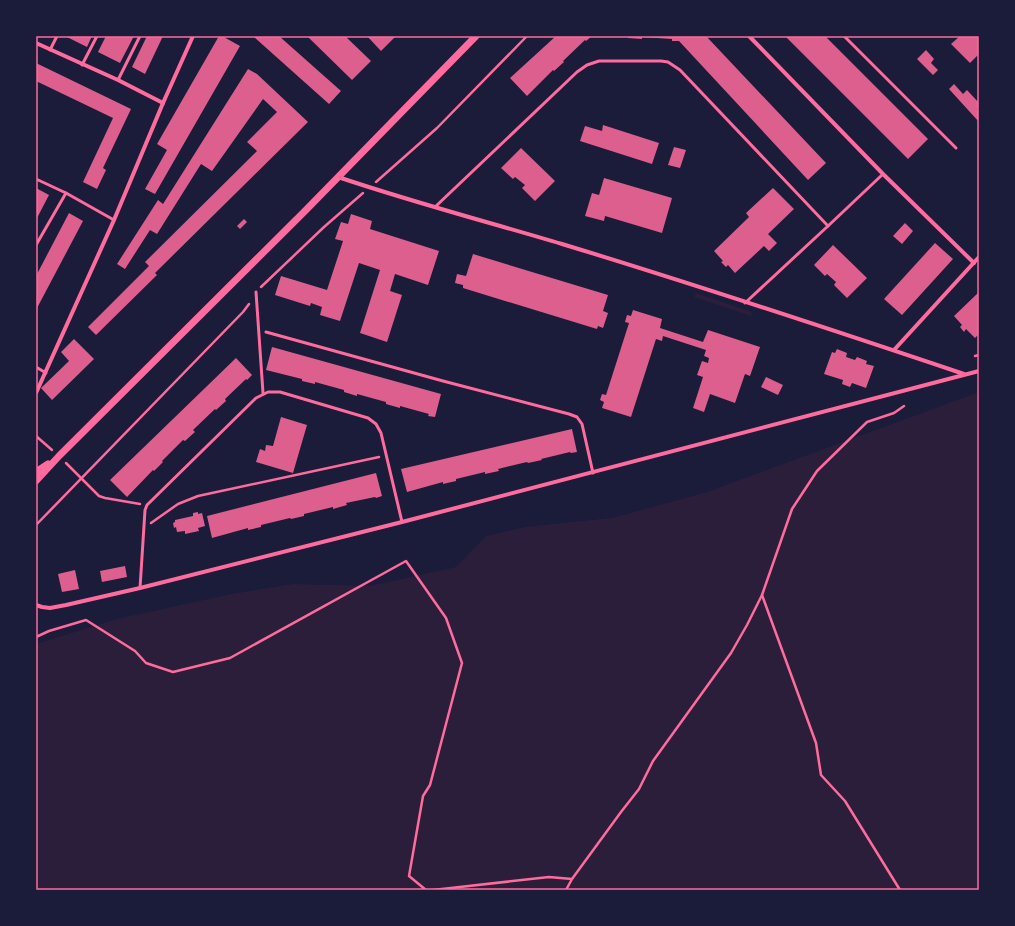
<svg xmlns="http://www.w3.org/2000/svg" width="1015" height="926" font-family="'IBM Plex Sans',sans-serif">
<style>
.green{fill:#2a1e3b}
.building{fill:#dd5f8e}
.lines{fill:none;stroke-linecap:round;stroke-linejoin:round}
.path{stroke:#ff6b9d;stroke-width:2.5}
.service{stroke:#ff6b9d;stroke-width:3}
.minor{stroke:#ff6b9d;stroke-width:4}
.tertiary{stroke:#ff6b9d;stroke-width:7}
.neatline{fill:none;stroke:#ff6b9d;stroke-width:1.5}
</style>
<rect width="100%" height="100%" fill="#1b1b3a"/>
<!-- green -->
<g class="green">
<path d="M 696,293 L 752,312 L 751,316 L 694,297 Z"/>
<path d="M 979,392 L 979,890 L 36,890 L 36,644 L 117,619 L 231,594 L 293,584 L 370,586 L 456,567 L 486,536 L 525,527 L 612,518 L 707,492 Z"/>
</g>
<!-- building -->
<g class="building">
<path d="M 65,36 L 92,36 L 87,47 Z"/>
<path d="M 106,36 L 134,36 L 120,63 L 98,52 Z"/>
<path d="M 147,36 L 163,36 L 145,74 L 132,67 Z"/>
<path d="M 219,36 L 222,36 L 240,46 L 155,194 L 145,189 L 167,150 L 157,144 Z"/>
<path d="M 253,36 L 279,36 L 341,91 L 329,104 Z"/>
<path d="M 307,36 L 345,36 L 371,61 L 352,80 Z"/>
<path d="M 367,36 L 396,36 L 381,51 Z"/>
<path d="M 556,36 L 592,36 L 586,41 L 585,40 L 563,61 L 564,62 L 554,71 L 553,70 L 527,96 L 510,78 Z"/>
<path d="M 628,36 L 706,36 L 826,163 L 808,180 L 679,41 L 672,41 L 672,39 L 642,37 L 642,39 L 628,38 Z"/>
<path d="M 785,36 L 825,36 L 928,139 L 908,159 Z"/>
<path d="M 960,36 L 979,36 L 979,54 L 970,63 L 951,44 Z"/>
<path d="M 926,50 L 934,59 L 931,63 L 938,70 L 933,75 L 917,59 Z"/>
<path d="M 36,63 L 131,109 L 103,168 L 106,170 L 97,189 L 83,182 L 113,118 L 36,81 Z"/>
<path d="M 248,69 L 257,74 L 308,122 L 155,273 L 157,275 L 96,335 L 88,327 L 149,266 L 145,262 L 257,151 L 247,142 L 277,112 L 263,99 L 212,171 L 201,164 L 157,234 L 150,230 L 125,269 L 117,264 L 158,200 L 163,204 Z"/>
<path d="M 954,84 L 963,94 L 967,90 L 979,103 L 979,107 L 977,109 L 979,111 L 979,122 L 949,89 Z"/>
<path d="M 603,125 L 659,143 L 652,164 L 580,141 L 585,126 L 602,131 Z"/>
<path d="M 674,147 L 686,150 L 680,168 L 668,165 Z"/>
<path d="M 521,148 L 555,181 L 535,201 L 522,188 L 525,185 L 515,177 L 513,179 L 501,168 Z"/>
<path d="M 604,178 L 672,198 L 662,233 L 605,216 L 604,221 L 585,216 L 592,193 L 599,195 Z"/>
<path d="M 36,188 L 49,195 L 36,220 Z"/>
<path d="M 773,188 L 794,209 L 768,234 L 777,243 L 769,251 L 764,246 L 735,273 L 728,265 L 726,267 L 721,262 L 723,261 L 714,251 L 749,217 L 746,213 Z"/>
<path d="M 69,213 L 83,221 L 36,310 L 36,276 Z"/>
<path d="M 351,214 L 372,221 L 370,229 L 439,251 L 428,285 L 395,274 L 390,291 L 402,295 L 387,342 L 360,333 L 380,270 L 359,263 L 340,321 L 320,315 L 322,307 L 311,303 L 310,306 L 275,295 L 281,276 L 327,290 L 343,241 L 335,239 L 341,222 L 348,224 Z"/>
<path d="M 244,219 L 247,222 L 240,229 L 237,226 Z"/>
<path d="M 905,223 L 913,231 L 902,244 L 893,236 Z"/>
<path d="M 935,243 L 953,259 L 902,315 L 884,299 Z"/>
<path d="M 833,245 L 867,278 L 847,298 L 834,285 L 836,282 L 827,274 L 825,276 L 814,265 Z"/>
<path d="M 473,254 L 608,295 L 603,311 L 608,313 L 603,328 L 598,326 L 597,329 L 463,288 L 463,285 L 455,283 L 457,274 L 466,276 Z"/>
<path d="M 979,292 L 979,334 L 975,338 L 966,329 L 964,332 L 960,327 L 962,325 L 954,316 Z"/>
<path d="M 633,310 L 662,319 L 660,328 L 703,342 L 708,330 L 760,347 L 750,376 L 745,374 L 735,403 L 710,394 L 704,412 L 693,408 L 703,377 L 697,375 L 702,361 L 708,363 L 709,358 L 704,356 L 706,350 L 663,336 L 662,341 L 656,339 L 631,417 L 602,408 L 604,402 L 600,400 L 602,394 L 606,395 L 629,323 L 625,322 L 627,315 L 631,316 Z"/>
<path d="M 74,339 L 94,359 L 52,400 L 41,388 L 69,361 L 61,352 Z"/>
<path d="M 272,347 L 441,394 L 435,417 L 428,416 L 429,414 L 400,406 L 400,408 L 386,404 L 386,402 L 357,394 L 357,396 L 344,392 L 344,390 L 315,382 L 315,384 L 302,381 L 302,379 L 266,370 Z"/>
<path d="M 837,349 L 847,353 L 846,357 L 855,360 L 857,357 L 867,361 L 866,364 L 874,366 L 866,388 L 852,383 L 850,387 L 842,384 L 843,380 L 824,374 L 832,352 L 835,353 Z"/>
<path d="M 236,358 L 252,375 L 247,380 L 246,379 L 225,399 L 226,401 L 216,410 L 215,409 L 193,430 L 195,432 L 185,441 L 183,440 L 162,461 L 163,462 L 154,471 L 153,470 L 127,497 L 110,480 Z"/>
<path d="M 766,377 L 783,385 L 778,395 L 761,387 Z"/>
<path d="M 281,417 L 307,425 L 293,473 L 256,462 L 260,449 L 265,451 L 266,445 L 273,446 Z"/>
<path d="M 572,429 L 577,452 L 571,453 L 570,452 L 541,459 L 542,460 L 528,463 L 527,462 L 498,469 L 499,471 L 485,474 L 485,472 L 456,479 L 456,481 L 443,484 L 443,482 L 407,492 L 401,469 Z"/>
<path d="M 376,473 L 382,496 L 376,498 L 375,497 L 346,503 L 347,505 L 333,509 L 333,507 L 304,514 L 304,516 L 291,519 L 290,518 L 261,525 L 261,527 L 248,530 L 248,528 L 212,538 L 207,516 Z"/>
<path d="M 198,512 L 198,514 L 202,513 L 205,526 L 198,528 L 199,531 L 185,534 L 185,531 L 177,532 L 176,527 L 174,528 L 173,523 L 175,522 L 175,520 L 193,516 L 193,513 Z"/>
<path d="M 125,566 L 127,577 L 102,582 L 100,571 Z"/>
<path d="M 75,570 L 79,589 L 62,592 L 58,574 Z"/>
</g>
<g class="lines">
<!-- path -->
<g class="path">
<path d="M 376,182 L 437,128 L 527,36"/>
<path d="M 261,287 L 324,227 L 363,193"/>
<path d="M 975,356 L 979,355"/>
<path d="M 36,436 L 52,450"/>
<path d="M 66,463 L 99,496 L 105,498 L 140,504"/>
<path d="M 151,523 L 178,504 L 198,496 L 379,457"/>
<path d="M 36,525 L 243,312 L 249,304"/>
<path d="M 762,595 L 816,743 L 821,775 L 845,801 L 900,890"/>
<path d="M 36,637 L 49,631 L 86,620 L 135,651 L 146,663 L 173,672 L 230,658 L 406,561 L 446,618 L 462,663 L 430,785 L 423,796 L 409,876 L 426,890"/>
<path d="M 433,890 L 549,877 L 572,879"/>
<path d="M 566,890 L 572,879 L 621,812 L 639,789 L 653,761 L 731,653 L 747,625 L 762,595 L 792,509 L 817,471 L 867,422 L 894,413 L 904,406"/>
</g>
<!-- service -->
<g class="service">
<path d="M 844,36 L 956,148"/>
<path d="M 50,50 L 57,36"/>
<path d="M 82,65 L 97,36"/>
<path d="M 118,80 L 140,36"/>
<path d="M 36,179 L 66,193"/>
<path d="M 435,207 L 577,72 L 587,65 L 599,61 L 661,61 L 668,62 L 680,70 L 828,226 L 745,303"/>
<path d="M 828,226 L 883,174"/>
<path d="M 36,245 L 66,193 L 114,220"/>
<path d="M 256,292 L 263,393"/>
<path d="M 266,332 L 443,381 L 569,414 L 577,417 L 582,424 L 593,473"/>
<path d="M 36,367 L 46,373"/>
<path d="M 140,588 L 145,510 L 147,505 L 256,398 L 268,392 L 280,392 L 368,418 L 376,424 L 381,433 L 402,522"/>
</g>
<!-- minor -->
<g class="minor">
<path d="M 749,36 L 883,174 L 974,263"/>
<path d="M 36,43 L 118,80 L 163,103"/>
<path d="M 338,177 C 412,202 488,222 562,244 C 697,285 830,329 964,374"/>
<path d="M 894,350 L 979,257"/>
<path d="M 36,393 L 114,220 L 163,103 L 193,36"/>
<path d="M 36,605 L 42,607 L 50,608 L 66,605 L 140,588 L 402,522 L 979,371"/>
</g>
<!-- tertiary -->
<g class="tertiary">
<path d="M 36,472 L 48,464"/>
<path d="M 36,481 L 59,456 L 305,211 L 476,36"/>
</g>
</g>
<!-- border -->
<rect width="1015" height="926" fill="none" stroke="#1b1b3a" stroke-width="74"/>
<rect x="37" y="37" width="941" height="852" class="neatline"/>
</svg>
